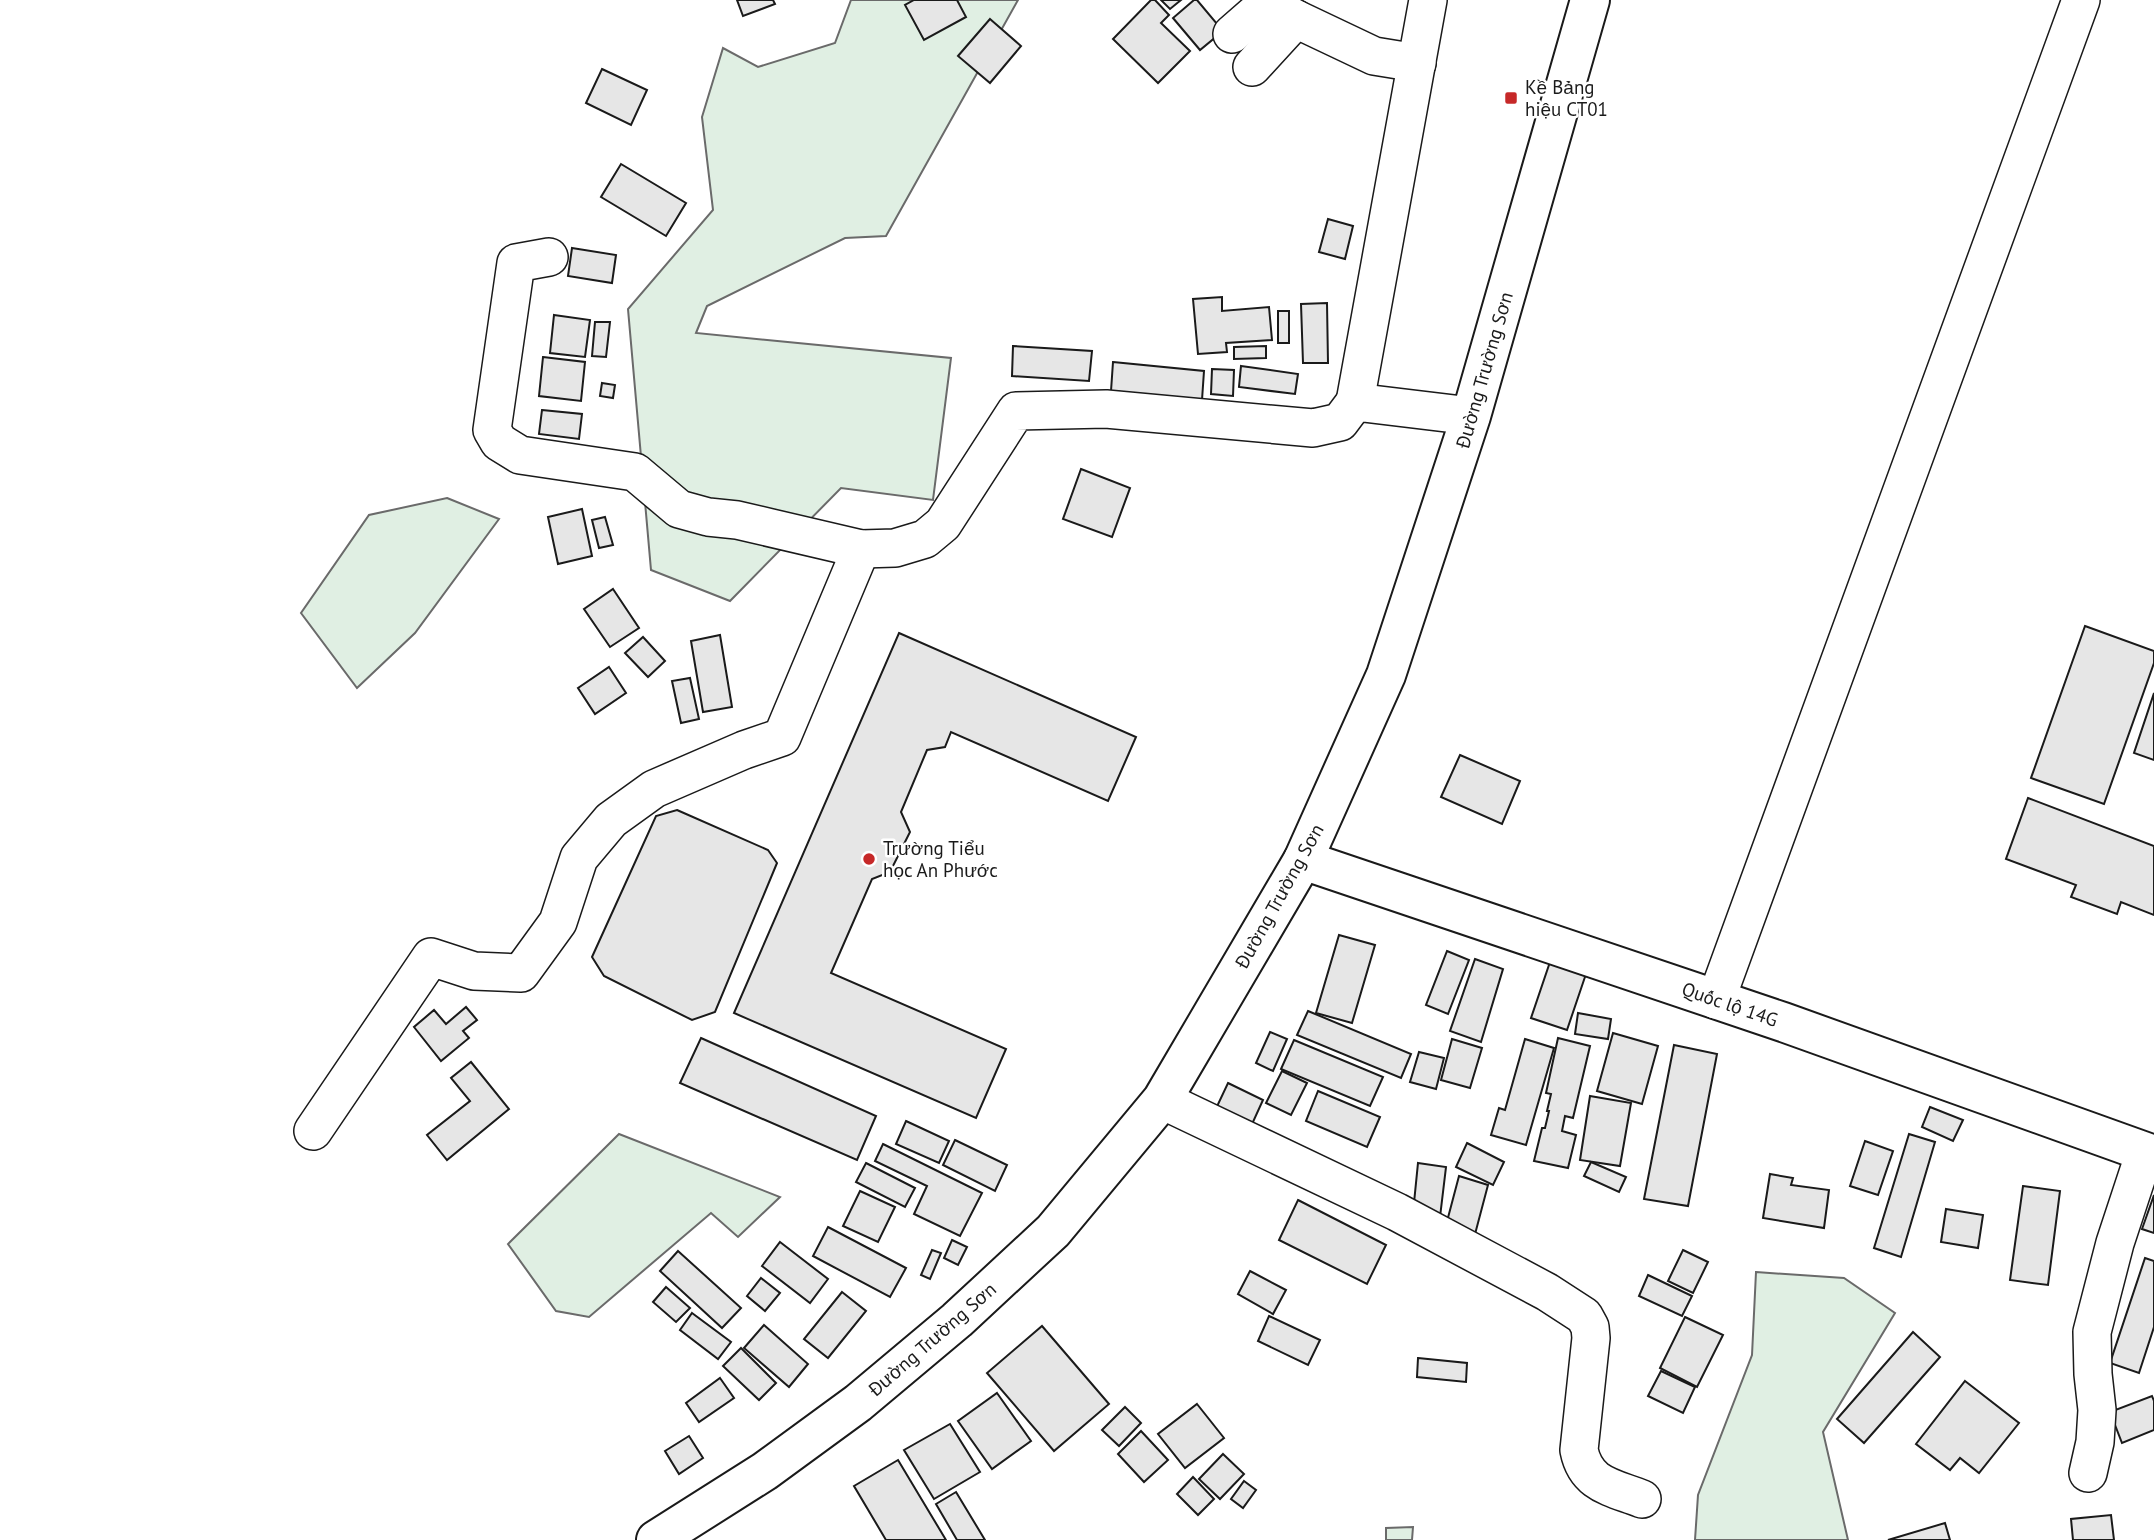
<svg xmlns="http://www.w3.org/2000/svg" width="2154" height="1540" font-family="'PT Sans',sans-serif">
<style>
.green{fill:#e0efe3;stroke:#6a6a6a;stroke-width:2}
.building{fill:#e6e6e6;stroke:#1a1a1a;stroke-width:2}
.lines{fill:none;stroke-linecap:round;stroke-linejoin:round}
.street-casing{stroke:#1a1a1a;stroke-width:40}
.primary-casing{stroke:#1a1a1a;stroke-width:42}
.highway-casing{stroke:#1a1a1a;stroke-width:42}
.street{stroke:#fff;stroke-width:37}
.primary{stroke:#fff;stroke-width:38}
.highway{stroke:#fff;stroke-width:38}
.poi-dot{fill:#c62828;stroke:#fff;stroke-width:2.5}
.labels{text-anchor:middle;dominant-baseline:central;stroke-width:5;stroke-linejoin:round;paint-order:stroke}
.poi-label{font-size:19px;fill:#1a1a1a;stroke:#fff;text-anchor:start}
.street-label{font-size:19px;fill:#1a1a1a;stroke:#fff}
</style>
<rect width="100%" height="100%" fill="#fff"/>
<!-- green -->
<g class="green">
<path d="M 851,0 L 1018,0 L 886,236 L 845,238 L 707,306 L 696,333 L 951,358 L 933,500 L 841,488 L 730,601 L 651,570 L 628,309 L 713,210 L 702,117 L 723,48 L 758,67 L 835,43 Z"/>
<path d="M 447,498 L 499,519 L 415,633 L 357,688 L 301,613 L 369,515 Z"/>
<path d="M 619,1134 L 780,1197 L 738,1237 L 711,1213 L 589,1317 L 556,1311 L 508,1244 Z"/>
<path d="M 1756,1272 L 1844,1278 L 1895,1313 L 1823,1432 L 1848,1540 L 1695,1540 L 1698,1495 L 1752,1355 Z"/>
<path d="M 1413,1527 L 1412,1540 L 1386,1540 L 1386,1528 Z"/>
</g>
<!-- building -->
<g class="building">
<path d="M 737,0 L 773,0 L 775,4 L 743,16 Z"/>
<path d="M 914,0 L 957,0 L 966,17 L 924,40 L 905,5 Z"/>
<path d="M 1151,0 L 1155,0 L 1169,15 L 1161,23 L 1190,51 L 1158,83 L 1113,39 Z"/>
<path d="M 1161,0 L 1181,0 L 1170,9 Z"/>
<path d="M 1194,0 L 1197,0 L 1223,31 L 1200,50 L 1173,18 Z"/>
<path d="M 990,19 L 1021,46 L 990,83 L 958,56 Z"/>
<path d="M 602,69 L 647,90 L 631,125 L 586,103 Z"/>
<path d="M 621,164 L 686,203 L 666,236 L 601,197 Z"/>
<path d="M 1328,219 L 1353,226 L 1345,259 L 1319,252 Z"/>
<path d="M 572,248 L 616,255 L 612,283 L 568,276 Z"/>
<path d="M 1222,297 L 1222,311 L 1269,307 L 1272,340 L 1226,343 L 1227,352 L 1198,354 L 1193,299 Z"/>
<path d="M 1327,303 L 1328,363 L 1303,363 L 1301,304 Z"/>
<rect x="1278" y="311" width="11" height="32"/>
<path d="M 554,315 L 590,320 L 585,357 L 550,353 Z"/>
<path d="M 595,322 L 610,322 L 606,357 L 592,356 Z"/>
<path d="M 1013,346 L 1092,351 L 1089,381 L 1012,376 Z"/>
<path d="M 1266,346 L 1266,358 L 1234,359 L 1234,347 Z"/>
<path d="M 543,357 L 585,362 L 581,401 L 539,396 Z"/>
<path d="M 1113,362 L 1204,371 L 1202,400 L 1111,391 Z"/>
<path d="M 1241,366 L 1298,374 L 1295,394 L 1239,387 Z"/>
<path d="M 1212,369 L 1234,370 L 1233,396 L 1211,394 Z"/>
<path d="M 602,383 L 615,385 L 613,398 L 600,396 Z"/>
<path d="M 542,410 L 582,414 L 579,439 L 539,434 Z"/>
<path d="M 1081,469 L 1130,488 L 1112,537 L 1063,519 Z"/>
<path d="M 582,509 L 592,556 L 558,564 L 548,517 Z"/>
<path d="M 605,517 L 613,545 L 599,548 L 592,520 Z"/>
<path d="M 613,589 L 639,628 L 610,647 L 584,609 Z"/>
<path d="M 2085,626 L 2154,651 L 2154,663 L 2104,804 L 2031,778 Z"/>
<path d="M 899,633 L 1136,737 L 1108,801 L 951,732 L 945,747 L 927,750 L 901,812 L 910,832 L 890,872 L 872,879 L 831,973 L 1006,1049 L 976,1118 L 734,1013 Z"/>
<path d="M 720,635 L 732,707 L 703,712 L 691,641 Z"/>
<path d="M 643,637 L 665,661 L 648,677 L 625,653 Z"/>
<path d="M 609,667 L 626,693 L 595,714 L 578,688 Z"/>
<path d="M 690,678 L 699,719 L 681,723 L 672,681 Z"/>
<path d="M 2154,693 L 2154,760 L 2134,753 Z"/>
<path d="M 1460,755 L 1520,781 L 1502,824 L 1441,797 Z"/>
<path d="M 2028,798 L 2154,846 L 2154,915 L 2121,902 L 2117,914 L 2071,897 L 2076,885 L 2006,859 Z"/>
<path d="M 677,810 L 768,850 L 777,863 L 715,1012 L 692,1020 L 604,976 L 592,957 L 656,816 Z"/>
<path d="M 1339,935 L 1375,945 L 1352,1023 L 1316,1013 Z"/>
<path d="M 1447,951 L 1469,960 L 1448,1014 L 1426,1005 Z"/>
<path d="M 1475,959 L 1503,969 L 1481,1042 L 1450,1031 Z"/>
<path d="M 1551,959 L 1587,971 L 1567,1030 L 1531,1018 Z"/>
<path d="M 466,1007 L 477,1020 L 463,1031 L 469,1038 L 441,1061 L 414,1027 L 434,1010 L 446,1024 Z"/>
<path d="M 1308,1011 L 1411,1054 L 1401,1078 L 1297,1035 Z"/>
<path d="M 1578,1013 L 1611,1019 L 1608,1039 L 1575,1034 Z"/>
<path d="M 1270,1032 L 1287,1039 L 1273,1071 L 1256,1063 Z"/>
<path d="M 1613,1033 L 1658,1046 L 1642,1104 L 1597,1091 Z"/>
<path d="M 701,1038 L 876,1116 L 857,1160 L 680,1083 Z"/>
<path d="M 1558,1038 L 1590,1046 L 1573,1118 L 1565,1116 L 1562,1131 L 1576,1135 L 1568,1168 L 1534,1161 L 1542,1128 L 1545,1128 L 1549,1111 L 1547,1111 L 1551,1094 L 1546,1093 Z"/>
<path d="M 1452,1039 L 1482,1048 L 1470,1088 L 1441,1080 Z"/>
<path d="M 1525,1039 L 1554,1048 L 1526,1145 L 1491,1135 L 1499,1108 L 1505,1110 Z"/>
<path d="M 1294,1040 L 1383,1077 L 1370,1106 L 1281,1069 Z"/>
<path d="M 1674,1045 L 1717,1054 L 1688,1206 L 1644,1199 Z"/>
<path d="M 1419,1052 L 1444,1058 L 1436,1089 L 1410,1082 Z"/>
<path d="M 471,1062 L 509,1109 L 447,1160 L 427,1135 L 470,1101 L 451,1078 Z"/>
<path d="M 1282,1071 L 1307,1083 L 1291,1115 L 1266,1103 Z"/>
<path d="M 1228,1083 L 1263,1100 L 1248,1133 L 1212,1117 Z"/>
<path d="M 1318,1091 L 1380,1117 L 1367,1147 L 1306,1121 Z"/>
<path d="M 1590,1096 L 1631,1103 L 1620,1166 L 1580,1160 Z"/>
<path d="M 1930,1107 L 1963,1120 L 1953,1141 L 1922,1127 Z"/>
<path d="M 906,1121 L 949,1141 L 939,1163 L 896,1144 Z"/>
<path d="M 1909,1134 L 1935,1142 L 1901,1257 L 1874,1248 Z"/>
<path d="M 955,1140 L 1007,1165 L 995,1191 L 943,1165 Z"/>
<path d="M 1865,1141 L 1893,1151 L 1878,1195 L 1850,1186 Z"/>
<path d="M 1467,1143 L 1504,1162 L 1493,1185 L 1456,1167 Z"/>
<path d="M 883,1144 L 982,1193 L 960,1236 L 914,1214 L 927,1186 L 875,1161 Z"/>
<path d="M 1591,1162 L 1626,1177 L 1619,1192 L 1584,1176 Z"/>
<path d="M 866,1163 L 915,1188 L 905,1207 L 856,1182 Z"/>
<path d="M 1418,1163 L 1446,1167 L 1440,1217 L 1413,1213 Z"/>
<path d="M 1770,1174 L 1793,1178 L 1791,1185 L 1829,1190 L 1824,1228 L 1763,1218 Z"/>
<path d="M 1459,1176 L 1488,1185 L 1474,1238 L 1445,1229 Z"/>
<path d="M 2023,1186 L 2060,1191 L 2048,1285 L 2010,1280 Z"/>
<path d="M 860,1191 L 895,1207 L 878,1242 L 843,1226 Z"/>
<path d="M 2154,1195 L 2154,1233 L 2142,1229 Z"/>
<path d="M 1298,1200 L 1386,1245 L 1367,1284 L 1279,1240 Z"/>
<path d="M 1946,1209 L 1983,1215 L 1978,1248 L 1941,1242 Z"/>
<path d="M 828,1227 L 906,1268 L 890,1297 L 813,1256 Z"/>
<path d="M 952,1240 L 967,1247 L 958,1265 L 944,1258 Z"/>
<path d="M 780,1242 L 828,1279 L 810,1303 L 762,1266 Z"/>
<path d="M 932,1250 L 941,1253 L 930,1279 L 921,1275 Z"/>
<path d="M 1683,1250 L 1708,1262 L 1693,1293 L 1668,1281 Z"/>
<path d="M 678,1251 L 741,1308 L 722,1328 L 660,1271 Z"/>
<path d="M 2145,1258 L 2154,1261 L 2154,1327 L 2139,1373 L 2110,1363 Z"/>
<path d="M 1250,1271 L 1286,1290 L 1273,1314 L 1238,1294 Z"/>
<path d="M 1648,1275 L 1692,1296 L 1682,1316 L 1639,1296 Z"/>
<path d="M 761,1278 L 780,1293 L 765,1311 L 747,1296 Z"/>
<path d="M 666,1287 L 690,1308 L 676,1322 L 653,1302 Z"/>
<path d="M 842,1292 L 866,1311 L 828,1358 L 804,1339 Z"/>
<path d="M 692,1313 L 731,1342 L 718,1359 L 680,1330 Z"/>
<path d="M 1269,1316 L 1320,1340 L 1308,1365 L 1258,1341 Z"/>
<path d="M 1685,1317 L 1723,1335 L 1697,1387 L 1660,1368 Z"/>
<path d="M 764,1325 L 808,1364 L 789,1387 L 744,1348 Z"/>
<path d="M 1042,1326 L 1109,1404 L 1054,1451 L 987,1373 Z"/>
<path d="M 1913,1332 L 1940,1357 L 1864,1443 L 1837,1419 Z"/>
<path d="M 741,1348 L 776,1383 L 759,1400 L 723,1366 Z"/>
<path d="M 1418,1358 L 1467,1363 L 1466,1382 L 1417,1377 Z"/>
<path d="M 1661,1371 L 1695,1387 L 1683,1413 L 1648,1396 Z"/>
<path d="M 720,1378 L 734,1398 L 699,1422 L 686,1403 Z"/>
<path d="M 1965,1381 L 2019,1423 L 1979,1473 L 1960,1458 L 1950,1470 L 1916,1444 Z"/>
<path d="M 997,1393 L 1031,1441 L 992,1469 L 958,1421 Z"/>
<path d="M 2152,1396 L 2154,1401 L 2154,1430 L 2122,1443 L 2110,1412 Z"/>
<path d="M 1197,1404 L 1224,1438 L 1185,1468 L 1158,1434 Z"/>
<path d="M 1125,1407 L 1141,1423 L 1119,1446 L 1102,1430 Z"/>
<path d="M 950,1424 L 980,1472 L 934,1499 L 904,1450 Z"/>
<path d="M 1141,1431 L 1168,1460 L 1144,1482 L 1118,1454 Z"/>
<path d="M 689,1436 L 703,1458 L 679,1474 L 665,1451 Z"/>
<path d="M 1223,1454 L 1244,1474 L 1220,1499 L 1199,1479 Z"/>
<path d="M 898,1460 L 946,1540 L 886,1540 L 854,1486 Z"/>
<path d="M 1193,1477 L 1214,1499 L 1198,1515 L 1177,1494 Z"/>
<path d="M 1244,1481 L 1256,1490 L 1243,1508 L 1231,1499 Z"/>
<path d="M 956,1492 L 985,1540 L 957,1540 L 936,1504 Z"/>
<path d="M 2111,1515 L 2114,1540 L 2073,1540 L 2071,1519 Z"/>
<path d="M 1945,1523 L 1950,1540 L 1888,1540 Z"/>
</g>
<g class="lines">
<defs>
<g id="street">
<path d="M 1232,34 L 1264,6 L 1280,10 L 1296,19"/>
<path d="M 1252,67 L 1296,19 L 1374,56 L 1417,63"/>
<path d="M 549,257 L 516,263 L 492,430 L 499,442 L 520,455 L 635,472 L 679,509 L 708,517 L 737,520 L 861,549 L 895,548 L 925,539 L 943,524 L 1016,411 L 1106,409 L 1313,428 L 1340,422 L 1355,402 L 1471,416"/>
<path d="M 1355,402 L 1428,0"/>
<path d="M 1716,1000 L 2081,0"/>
<path d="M 1162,1100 L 1397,1212 L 1547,1292 L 1584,1316 L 1590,1327 L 1591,1338 L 1579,1450 C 1586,1485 1612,1487 1642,1499"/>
<path d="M 313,1131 L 431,957 L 474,971 L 521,973 L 558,922 L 579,858 L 611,820 L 654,789 L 744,750 L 782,737 L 861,549"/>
<path d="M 2088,1473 L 2095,1442 L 2097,1410 L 2093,1374 L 2092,1332 L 2115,1243 L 2145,1152"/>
</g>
<path id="primary" d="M 1303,860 L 1783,1022 L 2154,1155"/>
<path id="highway" d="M 656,1540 L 765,1471 L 858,1403 L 957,1320 L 1053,1231 L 1162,1100 L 1303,860 L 1386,675 L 1471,416 L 1590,0"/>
</defs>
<!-- street casing -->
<use href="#street" class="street-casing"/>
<!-- primary casing -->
<use href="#primary" class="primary-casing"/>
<!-- highway casing -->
<use href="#highway" class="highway-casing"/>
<!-- street -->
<use href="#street" class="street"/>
<!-- primary -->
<use href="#primary" class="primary"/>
<!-- highway -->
<use href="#highway" class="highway"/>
</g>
<!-- markers -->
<g class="poi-dot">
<rect x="1504" y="91" width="14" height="14" rx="3.5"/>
<circle cx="869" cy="859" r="7"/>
</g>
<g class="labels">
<!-- poi labels -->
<g class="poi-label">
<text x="1525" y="87">Kề Bảng<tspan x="1525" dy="22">hiệu CT01</tspan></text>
<text x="883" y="848">Trường Tiểu<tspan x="883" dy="22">học An Phước</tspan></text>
</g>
<!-- street labels -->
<g class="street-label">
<text transform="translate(1484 370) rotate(-74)">Đường Trường Sơn</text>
<text transform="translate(1279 896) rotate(-61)">Đường Trường Sơn</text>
<text transform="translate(1730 1004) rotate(19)">Quốc lộ 14G</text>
<text transform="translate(932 1339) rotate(-41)">Đường Trường Sơn</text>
</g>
</g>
</svg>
